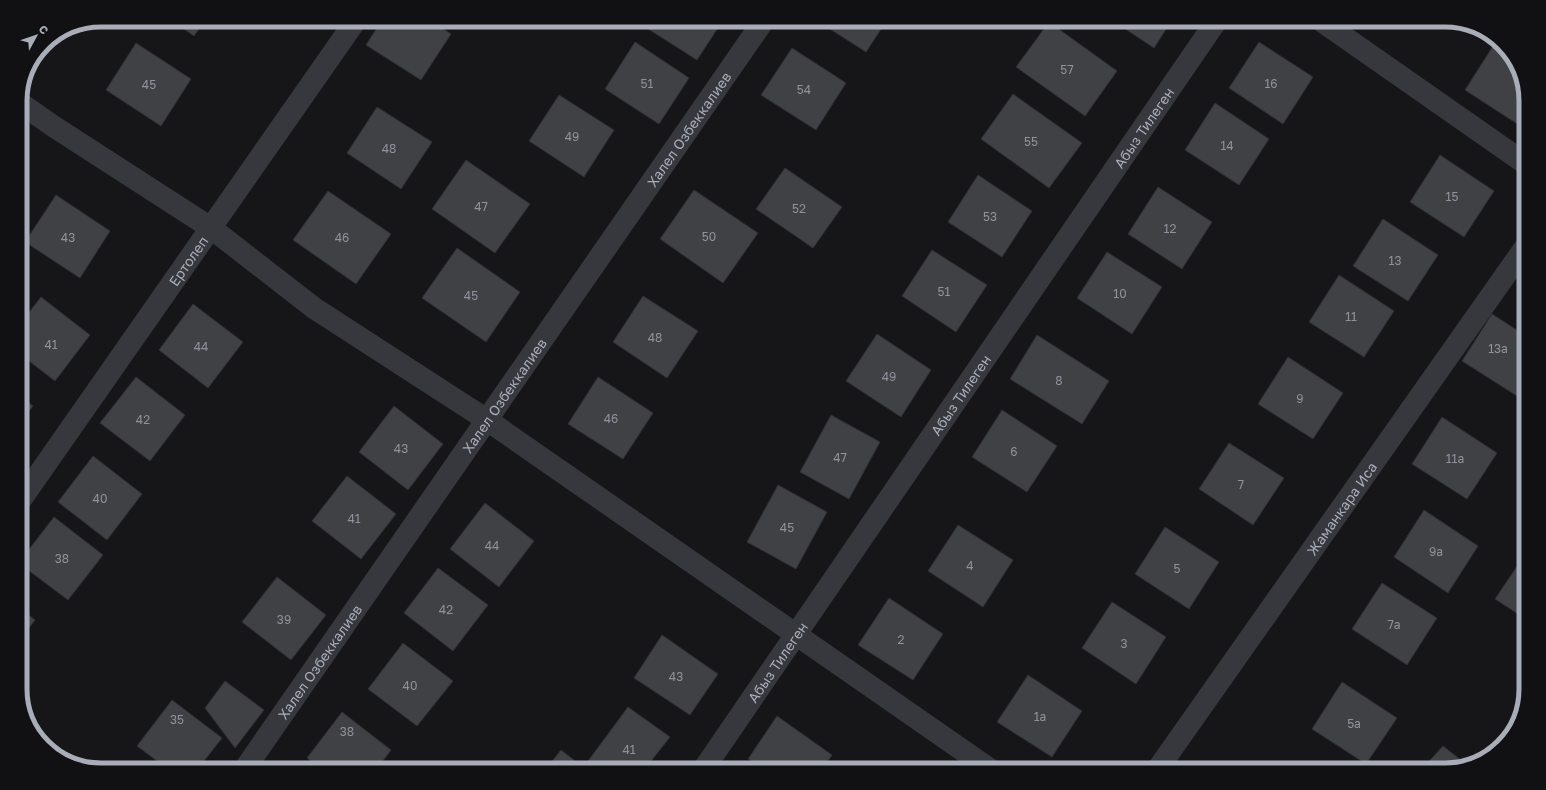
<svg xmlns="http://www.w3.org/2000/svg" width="1546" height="790" font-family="'Golos Text',sans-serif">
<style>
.building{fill:#404145;stroke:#303034}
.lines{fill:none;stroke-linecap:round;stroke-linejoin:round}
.minor{stroke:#37383d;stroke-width:22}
.labels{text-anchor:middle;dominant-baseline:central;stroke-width:4;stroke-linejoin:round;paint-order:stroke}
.number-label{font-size:12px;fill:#8e929b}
.street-label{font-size:14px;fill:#a8adb8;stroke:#111113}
.rim{fill:none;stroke:#a8adb8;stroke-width:5}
</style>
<rect width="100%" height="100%" fill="#161618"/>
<!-- building -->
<g class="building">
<path d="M 171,20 L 205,20 L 194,36 Z"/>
<path d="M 382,20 L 430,20 L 451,34 L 421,80 L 366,45 Z"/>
<path d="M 645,20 L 723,20 L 697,60 L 642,25 Z"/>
<path d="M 816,20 L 887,20 L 866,52 Z"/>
<path d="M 1112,20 L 1172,20 L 1154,48 Z"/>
<path d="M 1049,22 L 1117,71 L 1085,116 L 1016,67 Z"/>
<path d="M 635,42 L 689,78 L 659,124 L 605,89 Z"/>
<path d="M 1259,42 L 1313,77 L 1283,124 L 1229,88 Z"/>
<path d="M 136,43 L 191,79 L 161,126 L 106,90 Z"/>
<path d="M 1495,43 L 1513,56 L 1526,96 L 1526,115 L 1519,125 L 1465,90 Z"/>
<path d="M 792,48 L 846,83 L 816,130 L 761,95 Z"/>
<path d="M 1013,94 L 1082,143 L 1049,188 L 981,139 Z"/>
<path d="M 559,95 L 614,130 L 584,177 L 529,141 Z"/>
<path d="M 1215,103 L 1269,139 L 1239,185 L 1185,150 Z"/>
<path d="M 377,107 L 432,142 L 401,189 L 347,153 Z"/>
<path d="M 1440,155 L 1494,191 L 1464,237 L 1410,202 Z"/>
<path d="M 466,160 L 530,204 L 495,253 L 432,209 Z"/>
<path d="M 785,168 L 842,207 L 813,248 L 756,209 Z"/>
<path d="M 978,175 L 1032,211 L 1002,257 L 948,222 Z"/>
<path d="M 1158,187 L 1212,222 L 1182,269 L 1128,234 Z"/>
<path d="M 694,190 L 758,233 L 723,283 L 660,239 Z"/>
<path d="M 328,191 L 391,234 L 356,284 L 293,240 Z"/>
<path d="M 56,195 L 110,231 L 80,278 L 25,242 Z"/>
<path d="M 1383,219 L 1438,255 L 1408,301 L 1353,266 Z"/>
<path d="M 457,248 L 520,292 L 486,342 L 422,298 Z"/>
<path d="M 932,250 L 987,285 L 956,332 L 902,296 Z"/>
<path d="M 1107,252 L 1162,287 L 1132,334 L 1077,298 Z"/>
<path d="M 1339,275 L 1394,311 L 1364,357 L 1309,322 Z"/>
<path d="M 643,296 L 698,331 L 667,378 L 613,342 Z"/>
<path d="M 41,297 L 90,335 L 55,381 L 20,354 L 20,324 Z"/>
<path d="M 193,304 L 243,342 L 208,388 L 159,350 Z"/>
<path d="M 1492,314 L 1526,336 L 1526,382 L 1517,396 L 1462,361 Z"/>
<path d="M 877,334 L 931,370 L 901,417 L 846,381 Z"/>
<path d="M 1037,335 L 1109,381 L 1082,424 L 1010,379 Z"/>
<path d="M 1288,357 L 1343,393 L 1313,439 L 1258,404 Z"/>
<path d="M 136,377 L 185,415 L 150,461 L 100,423 Z"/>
<path d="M 598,377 L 653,413 L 623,459 L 568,424 Z"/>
<path d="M 20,396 L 33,406 L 20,423 Z"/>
<path d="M 394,406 L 443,444 L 408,490 L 359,452 Z"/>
<path d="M 1002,410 L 1057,446 L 1027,492 L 972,457 Z"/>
<path d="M 831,415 L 880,442 L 849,499 L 800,472 Z"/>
<path d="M 1442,417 L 1497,453 L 1467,499 L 1412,464 Z"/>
<path d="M 1229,443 L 1284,478 L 1253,525 L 1199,489 Z"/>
<path d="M 93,456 L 142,494 L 107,540 L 58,502 Z"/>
<path d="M 347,476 L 396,514 L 361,559 L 312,521 Z"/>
<path d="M 778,485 L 827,512 L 796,569 L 747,542 Z"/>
<path d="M 485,503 L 534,541 L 499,587 L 450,549 Z"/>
<path d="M 1424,510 L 1478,546 L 1448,593 L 1394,557 Z"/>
<path d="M 54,517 L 103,555 L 68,600 L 20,564 L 20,561 Z"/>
<path d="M 958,525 L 1013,560 L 983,607 L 928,571 Z"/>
<path d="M 1165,527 L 1219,562 L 1189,609 L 1135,574 Z"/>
<path d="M 1526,553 L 1526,619 L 1495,599 Z"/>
<path d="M 438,568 L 488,605 L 453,651 L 404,613 Z"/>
<path d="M 277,577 L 326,615 L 291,660 L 242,622 Z"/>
<path d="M 1382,583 L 1437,618 L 1407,665 L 1352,629 Z"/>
<path d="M 889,598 L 943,634 L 913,680 L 858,645 Z"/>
<path d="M 1112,602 L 1166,637 L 1136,684 L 1082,648 Z"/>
<path d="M 20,608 L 35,620 L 20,640 Z"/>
<path d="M 662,635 L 718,674 L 690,715 L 634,678 Z"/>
<path d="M 403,643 L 453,681 L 417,726 L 368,689 Z"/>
<path d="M 1028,675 L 1082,711 L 1052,757 L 997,722 Z"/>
<path d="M 225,681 L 264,710 L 235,748 L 205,708 Z"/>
<path d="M 1342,682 L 1397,718 L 1366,764 L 1312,729 Z"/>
<path d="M 172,700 L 222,738 L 197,770 L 169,770 L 137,746 Z"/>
<path d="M 628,707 L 670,737 L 644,770 L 600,770 L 588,761 Z"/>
<path d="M 342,712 L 391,750 L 376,770 L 322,770 L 307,758 Z"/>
<path d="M 777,716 L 832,755 L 822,770 L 765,770 L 748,759 Z"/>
<path d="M 1443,746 L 1466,764 L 1446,770 L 1421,770 Z"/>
<path d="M 561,750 L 587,770 L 545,770 Z"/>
</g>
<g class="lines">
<!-- minor -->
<g class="minor">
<path d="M 1320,20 L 1526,164"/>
<path d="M 20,103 L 53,126 L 211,228 L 314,308 L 487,420 L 991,770"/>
<path id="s1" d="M 20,501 L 356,20"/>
<path id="s2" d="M 244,770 L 764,20"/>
<path id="s3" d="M 703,770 L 1217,20"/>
<path id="s4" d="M 1157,770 L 1526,246"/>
</g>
</g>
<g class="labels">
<!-- number labels -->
<g class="number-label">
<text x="1067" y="69">57</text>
<text x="647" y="83">51</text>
<text x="1271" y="83">16</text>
<text x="149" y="84">45</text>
<text x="804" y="89">54</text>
<text x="572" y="136">49</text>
<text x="1031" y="141">55</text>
<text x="1227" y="145">14</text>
<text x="389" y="148">48</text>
<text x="1452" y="196">15</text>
<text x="481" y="206">47</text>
<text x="799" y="208">52</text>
<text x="990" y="216">53</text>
<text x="1170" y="228">12</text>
<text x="709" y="236">50</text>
<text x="68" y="237">43</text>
<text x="342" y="237">46</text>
<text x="1395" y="260">13</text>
<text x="944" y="291">51</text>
<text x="1120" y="293">10</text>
<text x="471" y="295">45</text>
<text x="1351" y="316">11</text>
<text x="655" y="337">48</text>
<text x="51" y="344">41</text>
<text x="201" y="346">44</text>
<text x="1498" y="348">13а</text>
<text x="889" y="376">49</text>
<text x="1059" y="380">8</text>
<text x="1300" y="398">9</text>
<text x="611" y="418">46</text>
<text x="143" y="419">42</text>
<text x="401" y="448">43</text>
<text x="1014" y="451">6</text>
<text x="840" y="457">47</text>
<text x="1455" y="458">11а</text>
<text x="1241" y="484">7</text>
<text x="100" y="498">40</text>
<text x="354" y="518">41</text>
<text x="787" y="527">45</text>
<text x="492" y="545">44</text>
<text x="1436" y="551">9а</text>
<text x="62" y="558">38</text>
<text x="970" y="565">4</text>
<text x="1177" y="568">5</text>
<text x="446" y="609">42</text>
<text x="284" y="619">39</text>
<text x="1394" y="624">7а</text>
<text x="901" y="639">2</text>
<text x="1124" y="643">3</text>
<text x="676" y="676">43</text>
<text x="410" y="685">40</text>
<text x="1040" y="716">1а</text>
<text x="177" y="719">35</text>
<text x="1354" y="723">5а</text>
<text x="347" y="731">38</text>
<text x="629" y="749">41</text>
</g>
<!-- street labels -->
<g class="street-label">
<text stroke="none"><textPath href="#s3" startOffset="779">Абыз Тилеген</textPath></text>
<text stroke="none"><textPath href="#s2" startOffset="780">Халел Озбеккалиев</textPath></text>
<text stroke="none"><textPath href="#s1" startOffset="293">Ертолеп</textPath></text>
<text stroke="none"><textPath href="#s2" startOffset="456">Халел Озбеккалиев</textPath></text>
<text stroke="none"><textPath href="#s3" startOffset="455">Абыз Тилеген</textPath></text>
<text stroke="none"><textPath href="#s4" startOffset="320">Жаманкара Иса</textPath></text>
<text stroke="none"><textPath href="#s2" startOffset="132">Халел Озбеккалиев</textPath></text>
<text stroke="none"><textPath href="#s3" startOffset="131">Абыз Тилеген</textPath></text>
</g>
</g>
<!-- crop -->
<path d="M0 0H1546V790H0ZM101 27H1445A74 74 0 0 1 1519 101V689A74 74 0 0 1 1445 763H101A74 74 0 0 1 27 689V101A74 74 0 0 1 101 27Z" fill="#111113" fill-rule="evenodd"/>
<path class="rim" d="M101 27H1445A74 74 0 0 1 1519 101V689A74 74 0 0 1 1445 763H101A74 74 0 0 1 27 689V101A74 74 0 0 1 101 27Z"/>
<!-- north arrow -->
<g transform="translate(36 36) rotate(50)" stroke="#111113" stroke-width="3" paint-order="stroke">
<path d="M0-3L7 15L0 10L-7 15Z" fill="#a8adb8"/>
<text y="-6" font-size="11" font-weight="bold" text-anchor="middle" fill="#a8adb8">С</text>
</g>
</svg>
